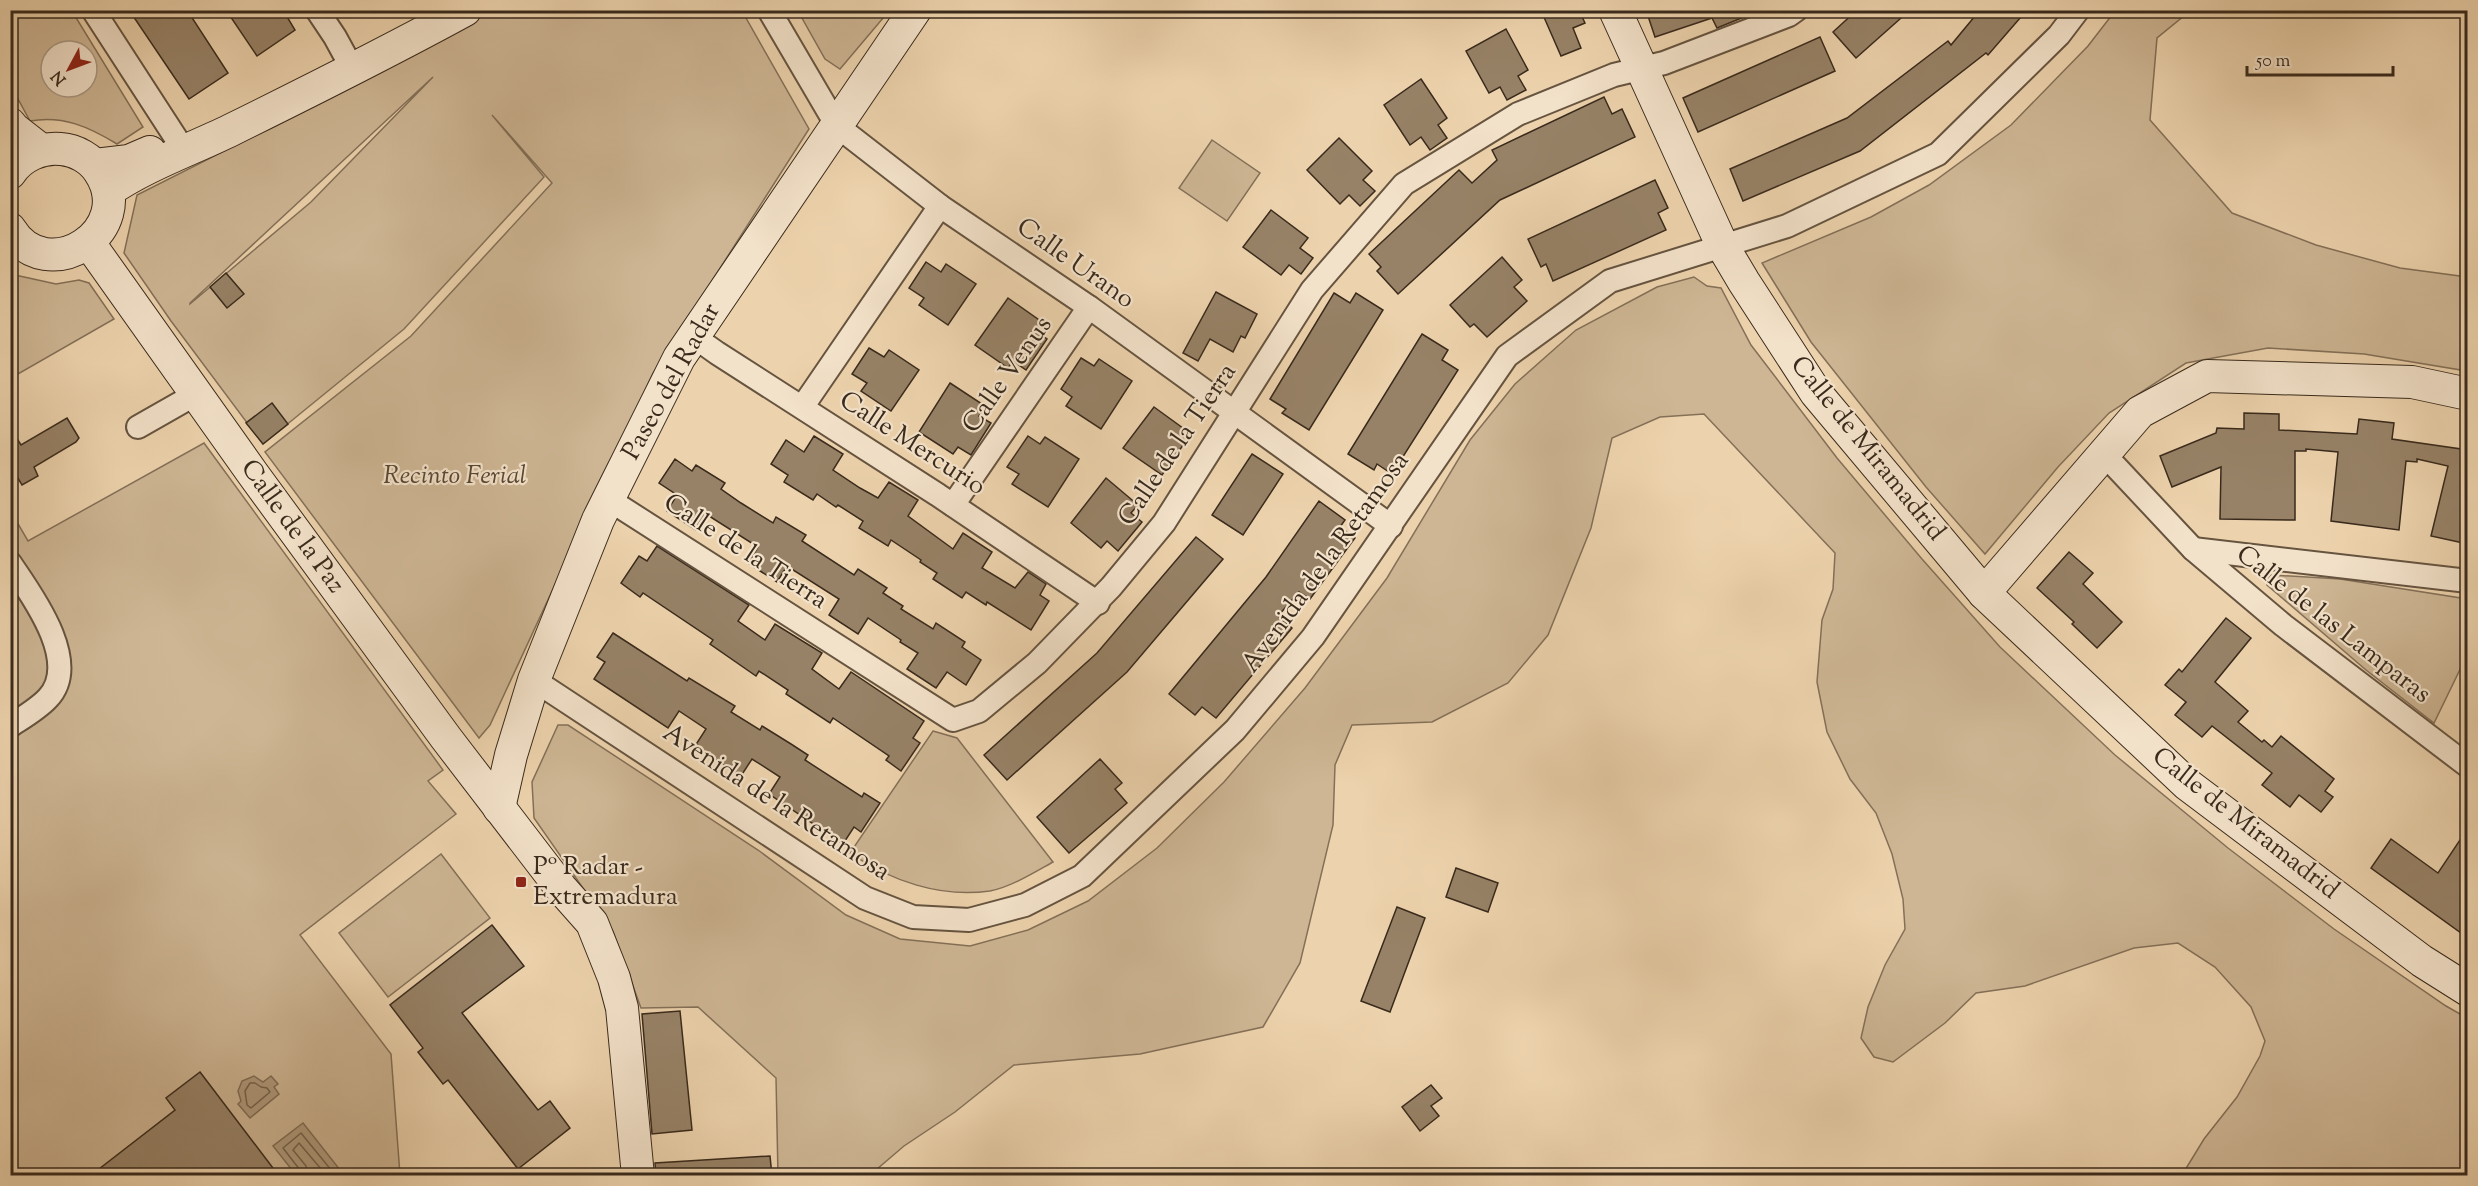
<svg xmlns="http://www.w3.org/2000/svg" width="2478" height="1186" font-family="'Sorts Mill Goudy',serif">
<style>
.green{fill:#ceb694;stroke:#847058;stroke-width:1.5;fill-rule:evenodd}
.water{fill:#b09a7c;stroke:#806d56;stroke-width:1.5}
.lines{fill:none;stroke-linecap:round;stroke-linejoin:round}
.shore{stroke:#74624c;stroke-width:1.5}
.building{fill:#978267;stroke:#392a1c;stroke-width:1.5}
.street-casing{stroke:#665440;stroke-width:26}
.secondary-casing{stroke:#392a1c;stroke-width:34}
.street{stroke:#f3e2ca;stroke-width:22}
.secondary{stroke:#f3e2ca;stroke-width:32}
.poi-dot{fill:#8f2418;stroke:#f3e2ca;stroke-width:2}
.labels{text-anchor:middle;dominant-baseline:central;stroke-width:4.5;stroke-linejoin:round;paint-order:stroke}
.street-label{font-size:26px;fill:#392a1c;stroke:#f3e2ca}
.park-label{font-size:26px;font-style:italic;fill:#574634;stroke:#f3e2ca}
.poi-label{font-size:26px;fill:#392a1c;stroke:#f3e2ca;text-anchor:start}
</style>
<rect width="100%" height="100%" fill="#edd3ad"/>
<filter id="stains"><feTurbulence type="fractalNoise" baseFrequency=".00333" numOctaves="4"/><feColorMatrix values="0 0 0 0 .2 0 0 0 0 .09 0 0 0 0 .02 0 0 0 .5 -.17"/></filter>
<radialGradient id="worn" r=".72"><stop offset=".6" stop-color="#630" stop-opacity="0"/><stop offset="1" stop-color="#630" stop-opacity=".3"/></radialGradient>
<!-- green -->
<g class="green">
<path d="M 10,11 L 72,11 L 143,127 L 117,144 C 89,127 63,115 30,121 L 11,86 ZM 51,51 L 87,51 L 87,87 L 51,87 Z"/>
<path d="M 488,11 L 742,11 L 809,129 L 653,373 L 490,725 L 479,738 L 265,452 L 411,336 L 552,183 L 492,115 L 544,177 L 404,329 L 263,444 L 171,321 L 124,253 L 137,195 L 383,71 ZM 433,77 L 311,202 L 190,304 L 190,303 Z"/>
<path d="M 798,11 L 889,11 L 840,69 L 825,59 Z"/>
<path d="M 2115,11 L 2190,11 L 2157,38 L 2150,120 L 2232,213 L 2316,245 L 2400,268 L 2467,277 L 2467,371 L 2364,354 L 2268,348 L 2186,363 L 2109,413 L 2058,467 L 1985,554 L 1926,487 L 1811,342 L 1762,263 L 1871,217 L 1929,185 L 2011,125 L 2088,46 Z"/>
<path d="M 1212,140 L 1260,173 L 1227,221 L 1179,188 Z"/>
<path d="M 15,275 L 56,284 L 79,280 L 89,283 L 114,319 L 11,378 L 10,278 Z"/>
<path d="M 1694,277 L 1707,286 L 1721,288 L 1751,345 L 1837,458 L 1922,559 L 2000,647 L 2115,755 L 2228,848 L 2334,929 L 2446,1006 L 2467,1018 L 2467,1175 L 2182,1175 L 2204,1139 L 2237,1097 L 2260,1056 L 2265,1041 L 2251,1007 L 2215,967 L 2178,943 L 2134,948 L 2025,986 L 1976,993 L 1945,1023 L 1893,1062 L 1874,1057 L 1861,1038 L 1868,1007 L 1885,965 L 1905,929 L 1903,899 L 1892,854 L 1876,813 L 1850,779 L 1827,732 L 1817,682 L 1822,620 L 1833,589 L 1835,553 L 1704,414 L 1660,417 L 1612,438 L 1591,528 L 1548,635 L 1508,683 L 1432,722 L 1352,725 L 1335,765 L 1333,825 L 1300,963 L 1263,1027 L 1140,1054 L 1014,1065 L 955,1112 L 904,1146 L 870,1175 L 778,1175 L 776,1078 L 698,1007 L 641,1008 L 613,931 L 534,818 L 532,782 L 558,725 L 568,725 L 758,850 L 846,915 L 900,939 L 970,946 L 1028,930 L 1088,901 L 1157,848 L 1224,782 L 1305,688 L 1387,578 L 1470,440 L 1515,384 L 1576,330 L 1657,287 Z"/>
<path d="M 204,443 L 443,770 L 428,781 L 456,814 L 300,935 L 391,1054 L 400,1175 L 11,1175 L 10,510 L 28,541 Z"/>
<path d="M 2271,575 L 2340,579 L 2467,599 L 2467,655 L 2434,723 L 2366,670 L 2267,585 L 2266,579 Z"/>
<path d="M 933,731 L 957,738 L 1053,862 C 1035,872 1011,887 990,891 C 940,898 891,881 850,853 Z"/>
<path d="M 441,854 L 490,918 L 388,997 L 339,933 Z"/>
</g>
<!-- water -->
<g class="water">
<path d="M 254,1076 L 263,1082 L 271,1076 L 278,1084 L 274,1087 L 279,1094 L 250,1118 L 238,1104 L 241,1101 L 238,1091 L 242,1081 Z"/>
<path d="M 303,1123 L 344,1175 L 296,1175 L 273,1146 Z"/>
</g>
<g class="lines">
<!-- shore -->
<g class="shore">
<path d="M 250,1083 L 255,1083 L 261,1087 L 267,1088 L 270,1092 L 251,1108 L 247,1105 L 245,1091 Z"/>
<path d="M 300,1176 L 300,1170 L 283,1148 L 301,1133 L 336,1176"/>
<path d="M 308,1176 L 306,1166 L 293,1150 L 299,1143 L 327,1176"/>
</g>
</g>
<!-- building -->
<g class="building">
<path d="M 129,10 L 187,10 L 228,73 L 189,99 Z"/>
<path d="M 226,10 L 283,10 L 295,30 L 257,56 Z"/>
<path d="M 1554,10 L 1579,10 L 1585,23 L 1573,28 L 1581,48 L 1561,56 L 1543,15 Z"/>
<path d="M 1646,10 L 1761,10 L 1717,28 L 1712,18 L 1655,37 Z"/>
<path d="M 1857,10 L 1910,10 L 1856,58 L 1833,32 Z"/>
<path d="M 1980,10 L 2027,10 L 1988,55 L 1986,53 L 1860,151 L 1743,201 L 1730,169 L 1847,118 L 1948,41 L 1951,45 Z"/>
<path d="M 1506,29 L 1528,70 L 1518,76 L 1526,90 L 1507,100 L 1500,87 L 1489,93 L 1466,51 Z"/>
<path d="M 1820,37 L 1835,71 L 1698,132 L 1683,98 Z"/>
<path d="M 1421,79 L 1447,118 L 1438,125 L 1447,138 L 1430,150 L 1421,137 L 1410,145 L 1384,105 Z"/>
<path d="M 1604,97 L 1612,114 L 1622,109 L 1635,137 L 1500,200 L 1398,294 L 1377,271 L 1381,267 L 1369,254 L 1459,170 L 1472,183 L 1497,160 L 1492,150 Z"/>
<path d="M 1339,138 L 1372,171 L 1363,180 L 1375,191 L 1360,206 L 1349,195 L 1340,204 L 1307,170 Z"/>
<path d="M 1655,180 L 1668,208 L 1658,213 L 1666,230 L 1553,281 L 1546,264 L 1541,267 L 1528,239 Z"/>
<path d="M 1271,210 L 1308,238 L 1300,248 L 1313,258 L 1301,274 L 1289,265 L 1281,275 L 1243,247 Z"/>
<path d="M 1502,257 L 1522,280 L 1514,287 L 1527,301 L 1487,337 L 1474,324 L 1470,327 L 1450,305 Z"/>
<path d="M 926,262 L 941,272 L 946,264 L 976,284 L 948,325 L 919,305 L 924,298 L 909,288 Z"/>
<path d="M 226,273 L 244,294 L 227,308 L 210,287 Z"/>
<path d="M 1216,292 L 1257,314 L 1245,338 L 1241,336 L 1233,352 L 1210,339 L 1198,361 L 1183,353 Z"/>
<path d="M 1334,293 L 1350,303 L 1356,293 L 1383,310 L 1309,430 L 1282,413 L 1286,409 L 1270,399 Z"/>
<path d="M 1008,298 L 1042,322 L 1036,331 L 1047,339 L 1026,370 L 1013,361 L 1008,368 L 975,345 Z"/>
<path d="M 1422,334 L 1448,350 L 1442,360 L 1458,370 L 1392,474 L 1377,464 L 1374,470 L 1348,454 Z"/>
<path d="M 869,348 L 884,357 L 889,350 L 919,370 L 891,411 L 861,391 L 867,383 L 852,374 Z"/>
<path d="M 1081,358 L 1094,366 L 1099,359 L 1132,381 L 1101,429 L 1066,406 L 1072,397 L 1061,389 Z"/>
<path d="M 950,383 L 985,406 L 979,416 L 991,423 L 971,455 L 958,447 L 953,454 L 919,432 Z"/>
<path d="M 272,403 L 288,424 L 263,444 L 246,423 Z"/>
<path d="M 1154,407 L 1191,434 L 1162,475 L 1123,448 Z"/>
<path d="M 2244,413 L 2279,414 L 2279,430 L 2357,434 L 2359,419 L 2394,423 L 2392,439 L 2468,450 L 2468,544 L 2431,536 L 2448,466 L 2417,459 L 2417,462 L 2406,461 L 2399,530 L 2331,521 L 2338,452 L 2306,449 L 2306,451 L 2295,451 L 2295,520 L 2220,519 L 2221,467 L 2172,487 L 2160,456 L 2216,433 L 2217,428 L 2244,429 Z"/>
<path d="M 67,418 L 79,438 L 76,442 L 34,467 L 38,476 L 22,485 L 10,465 L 10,427 L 21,445 Z"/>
<path d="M 814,436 L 843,454 L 833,470 L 860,488 L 878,498 L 889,482 L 918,500 L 908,516 L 953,549 L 963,533 L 992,552 L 982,568 L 1015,588 L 1028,572 L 1046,584 L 1040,595 L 1049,601 L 1031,630 L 987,602 L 986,605 L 966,592 L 962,598 L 933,579 L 937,573 L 920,562 L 921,560 L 891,540 L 888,546 L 859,528 L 863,521 L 838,505 L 836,507 L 817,494 L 813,500 L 784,482 L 788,475 L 771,464 L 786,440 L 804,452 Z"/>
<path d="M 1028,436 L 1040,444 L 1045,437 L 1079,459 L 1048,507 L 1012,484 L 1019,474 L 1007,467 Z"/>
<path d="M 1252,454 L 1283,474 L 1243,535 L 1212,515 Z"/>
<path d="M 675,459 L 692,471 L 696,465 L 725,483 L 721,489 L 741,503 L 773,523 L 776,517 L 806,535 L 802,541 L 854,575 L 858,569 L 887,588 L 883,593 L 903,606 L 901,609 L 933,629 L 936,623 L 965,642 L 962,647 L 981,660 L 966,685 L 947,672 L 936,688 L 907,669 L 918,653 L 900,642 L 901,640 L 868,618 L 858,634 L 829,615 L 839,599 L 787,566 L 777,582 L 748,563 L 758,547 L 706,514 L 696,530 L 667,511 L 677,495 L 659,483 Z"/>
<path d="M 1106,478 L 1138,505 L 1131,513 L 1142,522 L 1118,551 L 1107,541 L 1101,548 L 1071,523 Z"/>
<path d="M 1319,501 L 1345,520 L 1340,527 L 1355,538 L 1310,599 L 1299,592 L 1278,616 L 1292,628 L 1216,718 L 1202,707 L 1195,715 L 1169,694 L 1266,577 Z"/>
<path d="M 1196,537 L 1223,559 L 1127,672 L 1007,780 L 984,755 L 1097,653 Z"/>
<path d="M 657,546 L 749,605 L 738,621 L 765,640 L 775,624 L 822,653 L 812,669 L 839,689 L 851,672 L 924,721 L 913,738 L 920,743 L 901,771 L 886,760 L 889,756 L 833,718 L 830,723 L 786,694 L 788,690 L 759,671 L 756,676 L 710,644 L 713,640 L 643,593 L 640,597 L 621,583 L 639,556 L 647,561 Z"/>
<path d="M 2069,552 L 2093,573 L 2083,584 L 2122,622 L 2097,648 L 2072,624 L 2074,622 L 2037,588 Z"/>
<path d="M 2226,618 L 2251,638 L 2215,682 L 2248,711 L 2238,722 L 2262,742 L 2264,740 L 2272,747 L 2281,736 L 2334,779 L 2325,791 L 2333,797 L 2321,812 L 2299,795 L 2290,807 L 2262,785 L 2272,773 L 2212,726 L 2202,737 L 2175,715 L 2186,702 L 2165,685 L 2179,669 L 2182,672 Z"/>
<path d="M 613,633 L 687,681 L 689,678 L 735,706 L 731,712 L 760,730 L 762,726 L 791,744 L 808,755 L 805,760 L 862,797 L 864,793 L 880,803 L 861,832 L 854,827 L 843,844 L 769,794 L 780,777 L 752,759 L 741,776 L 695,746 L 706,729 L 679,711 L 668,728 L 594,679 L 605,662 L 597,657 Z"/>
<path d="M 1100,759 L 1122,783 L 1115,789 L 1127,803 L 1069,853 L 1037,817 Z"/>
<path d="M 2468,828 L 2468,938 L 2371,868 L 2391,839 L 2438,873 Z"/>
<path d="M 1456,868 L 1498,883 L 1488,912 L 1446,897 Z"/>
<path d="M 1397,907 L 1425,918 L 1390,1012 L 1361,1001 Z"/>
<path d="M 492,925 L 524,966 L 462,1013 L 538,1110 L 550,1101 L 570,1128 L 518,1169 L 448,1080 L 443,1084 L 418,1052 L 423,1048 L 390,1005 Z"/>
<path d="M 680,1011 L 692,1130 L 652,1134 L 642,1014 Z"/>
<path d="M 200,1072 L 279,1176 L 90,1176 L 175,1110 L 166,1098 Z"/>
<path d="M 1431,1085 L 1442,1098 L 1431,1106 L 1439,1116 L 1420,1131 L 1402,1107 Z"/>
<path d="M 770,1156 L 772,1176 L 656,1176 L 655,1163 Z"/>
</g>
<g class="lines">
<defs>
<g id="street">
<path d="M 93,10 L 185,152"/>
<path d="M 317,10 L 335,37 L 353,70"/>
<path d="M 769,10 L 837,126 L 940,206 L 1089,307 L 1391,526"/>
<path d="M 693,336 L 717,353 L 938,495 L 1098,603"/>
<path d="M 803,406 L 940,206"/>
<path d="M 138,427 L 196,394"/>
<path d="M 2103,453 L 2193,549 L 2283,625 L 2468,766"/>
<path d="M 608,499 L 953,720 L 979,711 L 1037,663 L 1111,587 L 1164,523 L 1312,290 L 1404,184 L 1518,114 L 1614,75 L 1664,63 L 1789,15 L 1796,10"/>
<path d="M 953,505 L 1089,307"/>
<path d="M 2193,549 L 2468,581"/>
<path d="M 10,563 C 31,594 82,662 48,698 C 38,709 22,718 10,726"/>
<path d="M 534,680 L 865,898 L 913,917 L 969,920 L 1025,905 L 1082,876 L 1235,730 L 1313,637 L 1507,356 L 1610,281 L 1787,226 L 1938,154 L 2059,35 L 2078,10"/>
</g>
<g id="secondary">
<path d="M 1615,10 L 1722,245 L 1744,282 L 1816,393 L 1984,593 L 2188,785 L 2422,961 L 2468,990"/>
<path d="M 10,124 L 14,129 L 41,150"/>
<path d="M 95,165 L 129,161 L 150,152"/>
<path d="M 10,173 C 21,156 42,147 61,149 C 76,150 91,159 99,171 C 139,230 47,290 10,229"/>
<path d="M 108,191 C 146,165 190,150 231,130 C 310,91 388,52 465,10"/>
<path d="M 89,243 L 253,474 L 446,738 L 561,888 L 592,923 L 614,978 L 622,1008 L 638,1176"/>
<path d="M 1984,593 L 2140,412 L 2207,376 L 2412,382 L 2468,394"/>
<path d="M 499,808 L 511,755 L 534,680 L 598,520 L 679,358 L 915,10"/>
</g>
</defs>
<!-- street casing -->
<use href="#street" class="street-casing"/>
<!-- secondary casing -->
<use href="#secondary" class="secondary-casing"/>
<!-- street -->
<use href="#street" class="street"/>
<!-- secondary -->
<use href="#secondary" class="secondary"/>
</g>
<!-- markers -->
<rect class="poi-dot" x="515" y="876" width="12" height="12" rx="3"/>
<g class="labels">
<!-- street labels -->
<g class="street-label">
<text transform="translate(1075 264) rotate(35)">Calle Urano</text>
<text transform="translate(1008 375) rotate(-55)">Calle Venus</text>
<text transform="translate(672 382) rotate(-61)">Paseo del Radar</text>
<text transform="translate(912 444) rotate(33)">Calle Mercurio</text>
<text transform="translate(1178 445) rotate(-56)">Calle de la Tierra</text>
<text transform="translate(1867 449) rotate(51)">Calle de Miramadrid</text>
<text transform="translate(292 527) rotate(54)">Calle de la Paz</text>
<text transform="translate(745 552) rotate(33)">Calle de la Tierra</text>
<text transform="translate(1326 563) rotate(-54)">Avenida de la Retamosa</text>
<text transform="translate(2333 625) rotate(38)">Calle de las Lamparas</text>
<text transform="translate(776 803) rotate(33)">Avenida de la Retamosa</text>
<text transform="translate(2245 824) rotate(38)">Calle de Miramadrid</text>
</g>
<!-- park labels -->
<g class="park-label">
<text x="455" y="476">Recinto Ferial</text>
</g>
<!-- poi labels -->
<g class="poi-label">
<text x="533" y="867">Pº Radar -<tspan x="533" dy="30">Extremadura</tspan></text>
</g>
</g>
<!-- margin -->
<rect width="2478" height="1186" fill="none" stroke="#edd3ad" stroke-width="36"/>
<rect x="12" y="12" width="2454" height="1162" fill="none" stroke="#392a1c" stroke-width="3"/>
<rect x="18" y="18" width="2442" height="1150" fill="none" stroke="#392a1c" stroke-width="1.5"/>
<!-- north arrow -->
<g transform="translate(69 69) rotate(229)"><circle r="28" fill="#f3e2ca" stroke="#a99884" stroke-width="1.5"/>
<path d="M0-4.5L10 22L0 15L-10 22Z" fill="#8f2418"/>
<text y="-9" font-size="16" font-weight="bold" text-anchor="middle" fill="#392a1c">N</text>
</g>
<!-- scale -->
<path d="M2247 66v9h146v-9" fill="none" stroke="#392a1c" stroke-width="3"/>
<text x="2256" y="66" font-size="18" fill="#392a1c" stroke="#f3e2ca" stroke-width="4.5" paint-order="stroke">50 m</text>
<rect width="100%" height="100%" filter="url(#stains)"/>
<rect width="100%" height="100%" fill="url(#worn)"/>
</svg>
